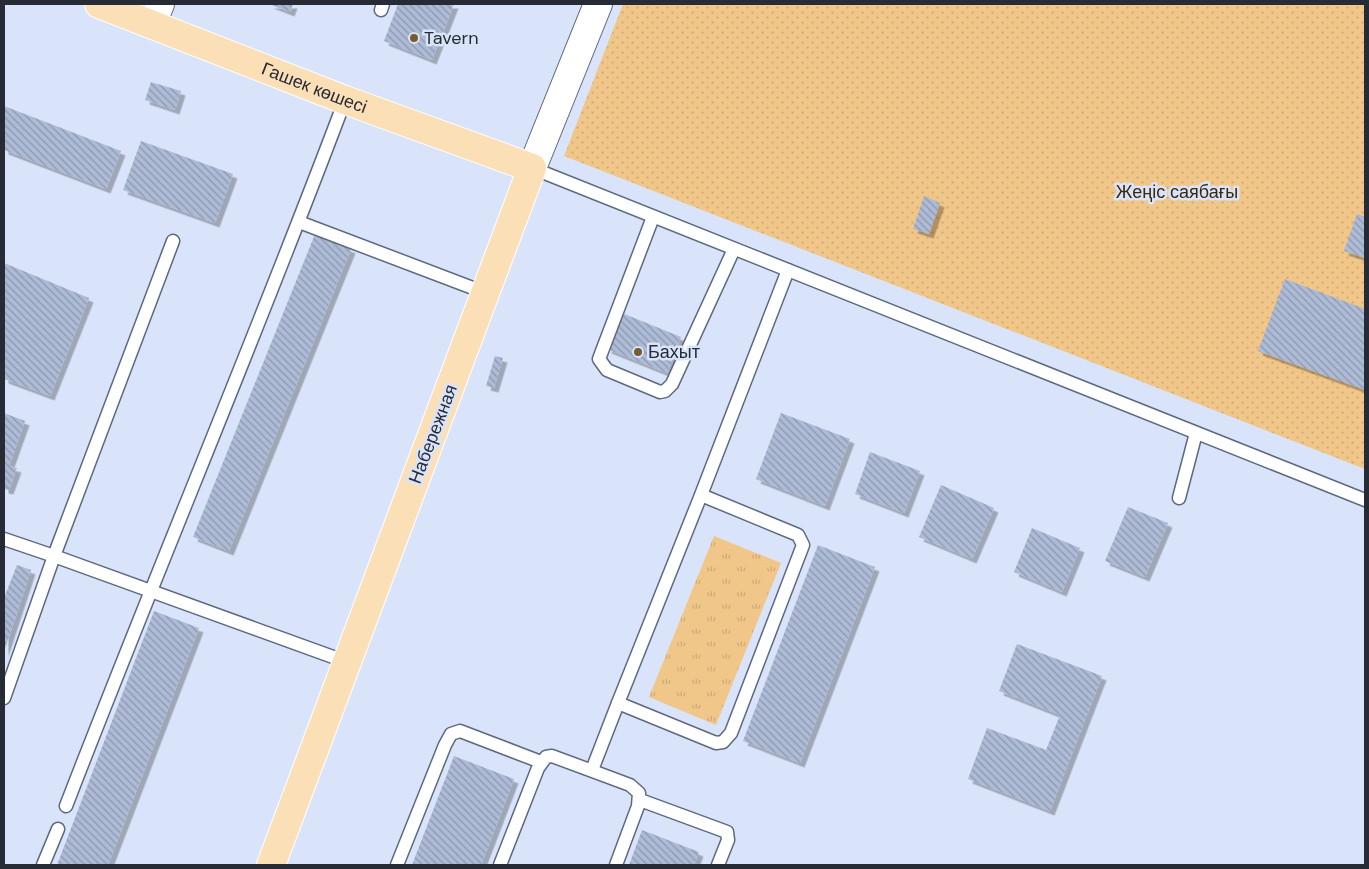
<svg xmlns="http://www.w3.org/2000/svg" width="1369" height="869" font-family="'DM Sans',sans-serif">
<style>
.grass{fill:url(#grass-tufts)}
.park{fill:url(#park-dots)}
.building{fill:url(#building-back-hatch);filter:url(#shadow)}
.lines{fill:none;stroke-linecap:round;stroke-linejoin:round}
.service-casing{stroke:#5d6981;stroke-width:15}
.tertiary-casing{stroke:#5d6981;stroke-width:30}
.primary-casing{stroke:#fff;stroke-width:30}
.service{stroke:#fff;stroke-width:12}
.tertiary{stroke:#fff;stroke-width:28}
.primary{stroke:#fbdfb6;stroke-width:28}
.poi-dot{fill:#785b2f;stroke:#d9e4fa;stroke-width:2}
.labels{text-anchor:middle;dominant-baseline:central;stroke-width:5;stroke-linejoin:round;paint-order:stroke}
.poi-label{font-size:18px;fill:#262b35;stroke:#d9e4fa;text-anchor:start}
.street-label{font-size:18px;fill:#262b35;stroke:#d9e4fa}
.park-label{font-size:18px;fill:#3b290d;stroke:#d9e4fa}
</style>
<defs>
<pattern id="grass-tufts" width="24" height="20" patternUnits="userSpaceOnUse" patternTransform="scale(1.25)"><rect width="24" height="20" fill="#f1c689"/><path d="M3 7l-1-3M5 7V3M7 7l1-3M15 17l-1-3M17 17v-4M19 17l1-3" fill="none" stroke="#ceaa77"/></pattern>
<pattern id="park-dots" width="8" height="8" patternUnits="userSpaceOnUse" patternTransform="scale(1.25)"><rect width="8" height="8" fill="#f1c689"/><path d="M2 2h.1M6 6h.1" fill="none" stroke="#ceaa77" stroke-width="1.8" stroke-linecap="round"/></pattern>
<pattern id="building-back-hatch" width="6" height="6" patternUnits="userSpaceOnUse" patternTransform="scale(1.25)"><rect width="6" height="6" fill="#aebbd6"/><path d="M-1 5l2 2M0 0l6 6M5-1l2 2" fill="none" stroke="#8d98ae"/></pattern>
<filter id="shadow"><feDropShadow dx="4.5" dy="4.5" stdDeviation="0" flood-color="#0004"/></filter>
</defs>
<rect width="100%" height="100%" fill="#d9e4fa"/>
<!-- grass -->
<path class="grass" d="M 714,536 L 781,563 L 716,725 L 649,697 Z"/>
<!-- park -->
<path class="park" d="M 623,4 L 1365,4 L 1365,469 L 564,156 Z"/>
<!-- building -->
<g class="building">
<path d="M 269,4 L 293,4 L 290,12 Z"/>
<path d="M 398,4 L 454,4 L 432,60 L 384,41 Z"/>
<path d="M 151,82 L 181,91 L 175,110 L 145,100 Z"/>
<path d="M 4,106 L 121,151 L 106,189 L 4,150 Z"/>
<path d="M 141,141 L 233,174 L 215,223 L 123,190 Z"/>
<path d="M 924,196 L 940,203 L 929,234 L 913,229 Z"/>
<path d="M 1357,214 L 1365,217 L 1365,258 L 1344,251 Z"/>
<path d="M 315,234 L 351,249 L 229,551 L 193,537 Z"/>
<path d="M 4,263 L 89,298 L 50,396 L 4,379 Z"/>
<path d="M 1285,279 L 1365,309 L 1365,390 L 1258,351 Z"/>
<path d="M 622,313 L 681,337 L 667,373 L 607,349 Z"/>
<path d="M 495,356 L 503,358 L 494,388 L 486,386 Z"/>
<path d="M 4,413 L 25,421 L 9,466 L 17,468 L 9,490 L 4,489 Z"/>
<path d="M 781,413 L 850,439 L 825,506 L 756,479 Z"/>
<path d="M 870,452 L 920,471 L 904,513 L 855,494 Z"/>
<path d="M 941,485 L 994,508 L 972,559 L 919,537 Z"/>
<path d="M 1128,507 L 1168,523 L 1145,577 L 1105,561 Z"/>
<path d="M 1032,528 L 1080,548 L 1062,592 L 1014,572 Z"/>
<path d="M 818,545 L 875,567 L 800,763 L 743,741 Z"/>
<path d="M 17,565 L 31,570 L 4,652 L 4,598 Z"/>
<path d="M 154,611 L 199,628 L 108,865 L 57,865 Z"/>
<path d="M 1017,644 L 1102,676 L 1050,811 L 968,779 L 987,728 L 1046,750 L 1060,715 L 999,691 Z"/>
<path d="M 454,756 L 514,779 L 481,865 L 412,865 Z"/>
<path d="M 642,830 L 699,852 L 694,865 L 629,865 Z"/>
</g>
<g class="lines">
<defs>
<g id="service">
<path d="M 381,10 L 383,4"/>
<path d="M 532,168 L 1365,500"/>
<path d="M 653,217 L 599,359 L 607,370 L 660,392 L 665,391 L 672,384 L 734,249"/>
<path d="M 299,222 L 486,293"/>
<path d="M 701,495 L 618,703 L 716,743 L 723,742 L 731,733 L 803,545 L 798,535 L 701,495 L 788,270"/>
<path d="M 1179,498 L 1196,433"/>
<path d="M 4,539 L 54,556 L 173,241"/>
<path d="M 4,698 L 54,556 L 347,662"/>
<path d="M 592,770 L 618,703"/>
<path d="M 640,800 L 727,832 L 728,840 L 718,865"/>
<path d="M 66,806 C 157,570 256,337 345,100"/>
<path d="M 43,865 L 58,829"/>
<path d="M 397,865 L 445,745 L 451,734 L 460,731 L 541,762"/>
<path d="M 500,865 L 538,768 L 546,757 L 552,756 L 630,785 L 639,793 L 638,806 L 616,865"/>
</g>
<g id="tertiary">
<path d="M 152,24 L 160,4"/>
<path d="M 532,168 L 598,4"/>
</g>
<g id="primary">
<path id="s1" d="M 99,4 L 345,100 L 532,168 L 271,865"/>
</g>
</defs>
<!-- service casing -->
<use href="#service" class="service-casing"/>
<!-- tertiary casing -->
<use href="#tertiary" class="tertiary-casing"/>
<!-- primary casing -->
<use href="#primary" class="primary-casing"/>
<!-- service -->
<use href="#service" class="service"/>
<!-- tertiary -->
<use href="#tertiary" class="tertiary"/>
<!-- primary -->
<use href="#primary" class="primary"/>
</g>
<!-- markers -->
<g class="poi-dot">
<circle cx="414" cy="38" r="5"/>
<circle cx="638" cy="352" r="5"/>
</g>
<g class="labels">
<!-- poi labels -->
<g class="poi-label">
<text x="424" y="38">Tavern</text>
<text x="648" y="352">Бахыт</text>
</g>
<!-- street labels -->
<g class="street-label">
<text stroke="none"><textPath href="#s1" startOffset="231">Гашек көшесі</textPath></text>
<text transform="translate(433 434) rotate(-69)">Набережная</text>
</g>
<!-- park labels -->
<g class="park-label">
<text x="1177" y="192">Жеңіс саябағы</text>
</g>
</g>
<!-- border -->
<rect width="1369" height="869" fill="none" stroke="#262b35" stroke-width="10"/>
</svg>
